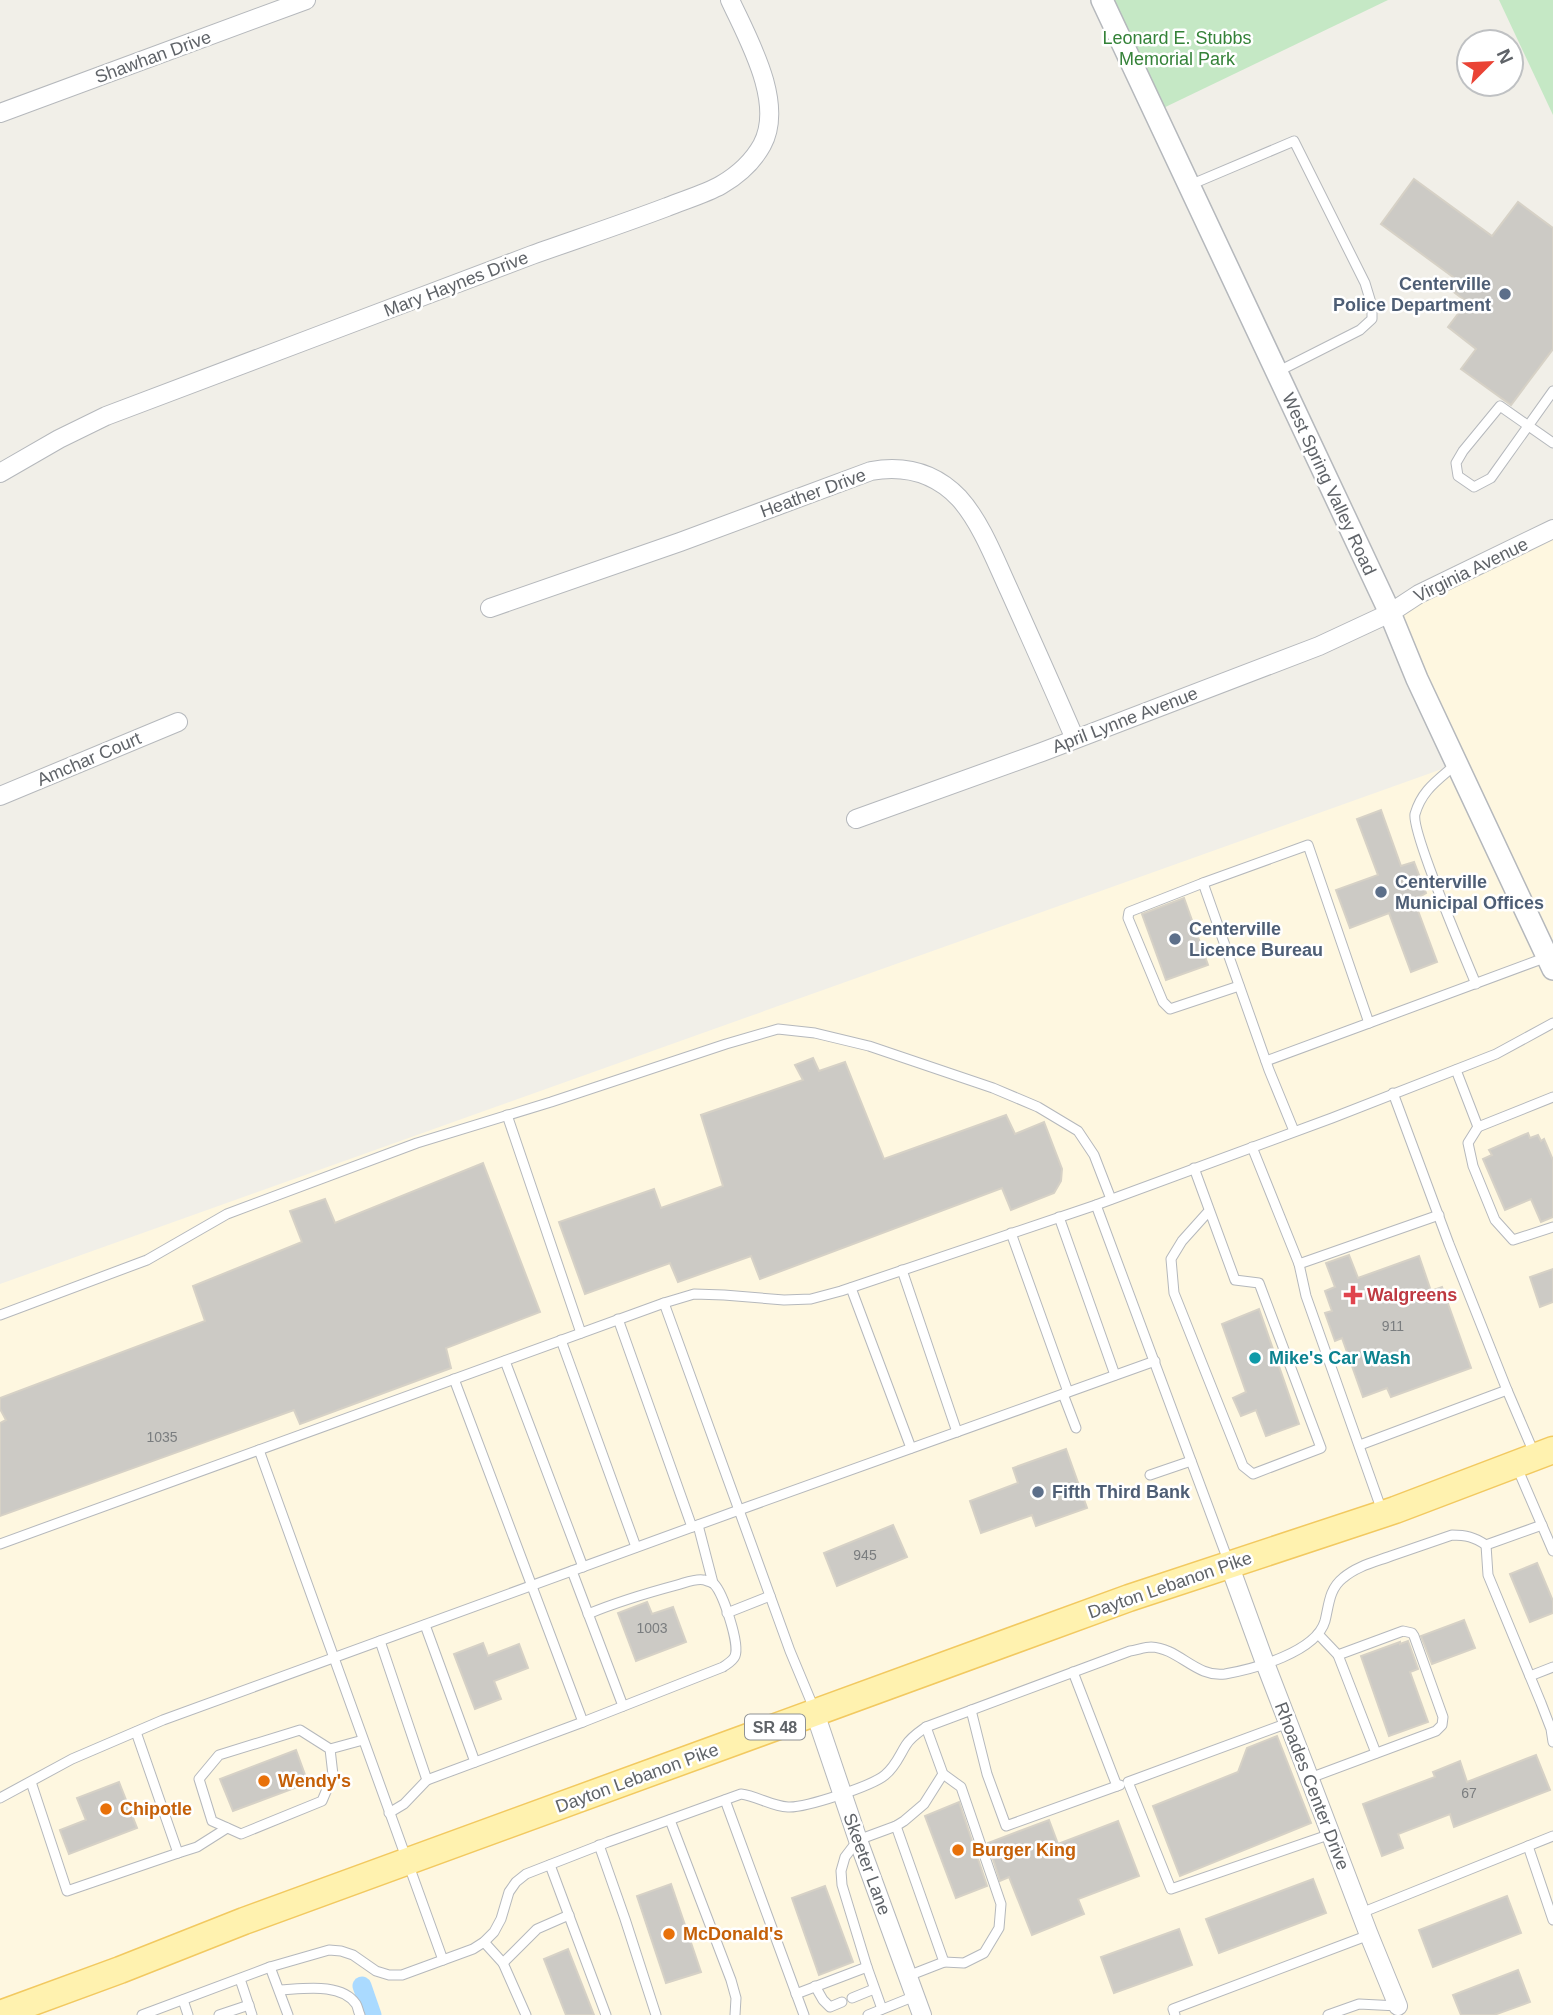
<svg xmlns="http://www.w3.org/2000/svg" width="1553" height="2015" font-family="Helvetica,sans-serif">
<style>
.commercial{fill:#fef7e0}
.green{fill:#c5e8c5}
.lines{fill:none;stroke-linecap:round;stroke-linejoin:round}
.canal{stroke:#aadaff;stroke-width:19}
.building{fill:#cccac5;stroke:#d6d1c6;stroke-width:2}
.service-casing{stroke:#b5b8bc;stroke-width:11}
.minor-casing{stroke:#b5b8bc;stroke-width:20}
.tertiary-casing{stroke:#b5b8bc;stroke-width:24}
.primary-casing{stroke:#f2c960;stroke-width:29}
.service{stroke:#fff;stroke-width:9}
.minor{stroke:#fff;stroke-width:18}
.tertiary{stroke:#fff;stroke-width:21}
.primary{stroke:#fff2af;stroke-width:26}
.service-dot{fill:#5c6f8a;stroke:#fff;stroke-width:2.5}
.health-dot{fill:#e0444e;stroke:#fff;stroke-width:2.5}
.culture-dot{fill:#0f9aa8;stroke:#fff;stroke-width:2.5}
.food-dot{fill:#e8710a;stroke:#fff;stroke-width:2.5}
.labels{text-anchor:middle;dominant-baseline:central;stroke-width:5;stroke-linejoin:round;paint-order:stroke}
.number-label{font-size:14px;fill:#7a7d7f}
.shield{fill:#fff;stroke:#8f9295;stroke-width:2}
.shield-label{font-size:16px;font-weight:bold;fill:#5f6368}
.park-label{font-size:18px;fill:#348238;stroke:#fff}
.street-label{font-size:18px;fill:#5f6368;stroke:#fff}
.service-label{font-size:18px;font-weight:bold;fill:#4e5e75;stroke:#fff;text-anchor:start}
.health-label{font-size:18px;font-weight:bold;fill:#be3a42;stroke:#fff;text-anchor:start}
.culture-label{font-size:18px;font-weight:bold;fill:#0d838f;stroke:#fff;text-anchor:start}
.food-label{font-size:18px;font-weight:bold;fill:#c56008;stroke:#fff;text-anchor:start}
</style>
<rect width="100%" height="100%" fill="#f1efe8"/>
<!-- commercial -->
<path class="commercial" d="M 1553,529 L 1553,2015 L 0,2015 L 0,1284 L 1456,764 L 1390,613 Z"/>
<!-- green -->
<g class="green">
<path d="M 1102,0 L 1388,0 L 1155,112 Z"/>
<path d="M 1499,0 L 1553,0 L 1553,115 Z"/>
</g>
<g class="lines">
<!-- canal -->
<path class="canal" d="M 362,1986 L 372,2015"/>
</g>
<!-- building -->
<g class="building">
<path d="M 1414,179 L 1492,236 L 1518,202 L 1553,228 L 1553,349 L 1511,405 L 1461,369 L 1476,349 L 1448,327 L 1467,302 L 1447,287 L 1453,277 L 1381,224 Z"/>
<path d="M 1381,810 L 1401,866 L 1414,862 L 1426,893 L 1414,900 L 1437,962 L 1411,972 L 1389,913 L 1350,928 L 1336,890 L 1378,875 L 1357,819 Z"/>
<path d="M 1184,898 L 1208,965 L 1166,980 L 1142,914 Z"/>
<path d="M 813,1058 L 819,1071 L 845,1062 L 884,1159 L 1006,1115 L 1015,1134 L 1044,1122 L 1062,1169 L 1061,1181 L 1054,1193 L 1011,1210 L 1002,1188 L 760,1279 L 751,1256 L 678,1282 L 670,1263 L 585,1294 L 559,1222 L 654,1189 L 661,1208 L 723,1186 L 701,1115 L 803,1080 L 795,1065 Z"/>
<path d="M 1528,1133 L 1530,1138 L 1538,1135 L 1541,1141 L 1544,1139 L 1553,1160 L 1553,1217 L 1541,1222 L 1531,1199 L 1505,1210 L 1483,1159 L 1492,1155 L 1489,1150 Z"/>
<path d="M 483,1163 L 540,1312 L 446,1348 L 451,1368 L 300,1424 L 294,1410 L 0,1516 L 0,1423 L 6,1420 L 0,1409 L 0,1398 L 205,1321 L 193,1286 L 302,1242 L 290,1211 L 325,1199 L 335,1223 Z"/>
<path d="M 1349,1255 L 1358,1278 L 1419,1256 L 1431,1291 L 1442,1287 L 1471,1368 L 1391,1397 L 1387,1388 L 1363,1397 L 1342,1338 L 1335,1341 L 1325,1313 L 1332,1311 L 1325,1291 L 1335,1287 L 1326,1263 Z"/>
<path d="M 1553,1269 L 1553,1302 L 1540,1307 L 1530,1277 Z"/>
<path d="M 1259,1309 L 1299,1424 L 1266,1436 L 1256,1410 L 1241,1416 L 1233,1398 L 1246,1392 L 1222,1324 Z"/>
<path d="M 1066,1449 L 1087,1508 L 1036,1526 L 1032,1515 L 981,1533 L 970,1501 L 1018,1483 L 1013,1468 Z"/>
<path d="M 893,1525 L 907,1557 L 837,1586 L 824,1553 Z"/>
<path d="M 1537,1563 L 1553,1601 L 1553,1613 L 1530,1622 L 1510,1574 Z"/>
<path d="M 647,1602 L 652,1614 L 673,1607 L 686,1642 L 636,1661 L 618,1613 Z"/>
<path d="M 1464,1620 L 1475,1648 L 1432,1664 L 1421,1636 Z"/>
<path d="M 1408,1641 L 1418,1669 L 1410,1672 L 1428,1722 L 1389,1736 L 1361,1656 L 1400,1642 L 1400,1644 Z"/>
<path d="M 483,1643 L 488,1656 L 519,1644 L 528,1668 L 494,1681 L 501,1699 L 475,1709 L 454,1654 Z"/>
<path d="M 1277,1736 L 1311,1823 L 1180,1876 L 1153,1806 L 1238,1772 L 1247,1748 Z"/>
<path d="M 296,1750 L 308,1783 L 233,1811 L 220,1779 Z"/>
<path d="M 1536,1755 L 1550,1790 L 1454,1827 L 1450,1814 L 1398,1834 L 1403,1848 L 1382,1856 L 1363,1804 L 1435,1777 L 1433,1772 L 1460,1761 L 1467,1782 Z"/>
<path d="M 119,1782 L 137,1828 L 69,1854 L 60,1830 L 86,1820 L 77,1798 Z"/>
<path d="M 959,1802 L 987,1886 L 956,1898 L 925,1816 Z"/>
<path d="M 1049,1820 L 1058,1844 L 1118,1821 L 1139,1876 L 1078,1899 L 1084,1914 L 1032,1935 L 1009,1877 L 1000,1881 L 988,1843 Z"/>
<path d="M 1313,1879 L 1326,1913 L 1219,1953 L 1206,1919 Z"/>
<path d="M 671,1884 L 701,1972 L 666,1983 L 637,1896 Z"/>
<path d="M 825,1886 L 853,1962 L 819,1975 L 792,1898 Z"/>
<path d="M 1507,1896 L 1521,1933 L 1433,1967 L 1419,1930 Z"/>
<path d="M 1179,1929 L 1192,1965 L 1114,1993 L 1101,1957 Z"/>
<path d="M 568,1949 L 594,2015 L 566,2015 L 544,1959 Z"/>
<path d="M 1518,1970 L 1530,2002 L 1494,2015 L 1461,2015 L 1453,1995 Z"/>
</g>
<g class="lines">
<defs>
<g id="service">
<path d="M 1190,185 L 1294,141 L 1365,283 L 1372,306 L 1372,319 L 1360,330 L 1277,372"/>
<path d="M 1553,391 L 1491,478 L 1474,487 L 1458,476 L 1456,463 L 1463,451 L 1500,406 L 1553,443"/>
<path d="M 1455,765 C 1437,781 1422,790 1415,814 C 1411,831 1466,960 1476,984"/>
<path d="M 1203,883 L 1129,912 L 1128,918 L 1163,1002 L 1170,1009 L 1239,986"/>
<path d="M 1266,1061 L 1369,1023"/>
<path d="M 1456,1070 L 1478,1127 L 1553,1097"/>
<path d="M 507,1115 L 581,1333"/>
<path d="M 1478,1127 L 1468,1143 L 1473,1166 L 1495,1220 L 1513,1240 L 1553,1227"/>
<path d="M 1294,1131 L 1269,1070 L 1203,883 L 1308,845 L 1369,1023 L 1547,957"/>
<path d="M 1252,1147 L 1299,1264 L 1439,1215"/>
<path d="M 1194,1168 L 1235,1280 L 1259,1283 L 1321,1448 L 1253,1474 L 1243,1466 L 1174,1293 L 1171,1259 L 1182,1241 L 1208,1212"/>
<path d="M 1096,1205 L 1229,1563"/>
<path d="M 1059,1217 L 1115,1375"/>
<path d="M 1011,1233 L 1068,1392"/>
<path d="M 1299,1264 L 1306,1296 L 1382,1511"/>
<path d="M 902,1270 L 957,1432"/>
<path d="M 851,1288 L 911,1448"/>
<path d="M 664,1303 L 790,1651 L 815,1711"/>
<path d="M 0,1315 L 147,1260 L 227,1214 L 417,1143 L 551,1102 L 726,1044 L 778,1029 L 815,1033 L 869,1046 L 993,1088 L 1038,1107 L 1078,1131 L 1094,1155 L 1111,1199"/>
<path d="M 618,1319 L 692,1527"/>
<path d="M 561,1340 L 636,1547"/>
<path d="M 505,1361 L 583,1567"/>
<path d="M 1507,1390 L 1534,1453"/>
<path d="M 1063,1394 L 1076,1428"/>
<path d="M 1360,1445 L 1507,1390 L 1449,1244 L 1393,1093"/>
<path d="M 259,1450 L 443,1960"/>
<path d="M 1516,1465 L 1553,1551"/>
<path d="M 1150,1475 L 1191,1461"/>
<path d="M 698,1525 L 713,1583"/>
<path d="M 0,1544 L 664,1303 L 694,1294 L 724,1295 L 784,1300 L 811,1299 L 841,1291 L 1096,1205 L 1332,1118 L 1496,1054 L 1553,1023"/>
<path d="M 1486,1545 L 1488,1575 L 1541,1703 L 1551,1729 L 1553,1742"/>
<path d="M 1486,1545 L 1542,1525"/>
<path d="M 572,1571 L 623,1706"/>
<path d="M 727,1613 L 770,1596"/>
<path d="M 425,1625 L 475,1762"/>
<path d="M 1318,1634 L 1338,1655 L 1376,1753"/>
<path d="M 380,1641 L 427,1780"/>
<path d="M 1073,1672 L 1117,1786 L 1120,1785"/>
<path d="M 1530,1676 L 1553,1667"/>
<path d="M 971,1710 L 987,1774 L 1006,1826 L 1117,1786"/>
<path d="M 583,1722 L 723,1667 C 727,1664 733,1661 735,1656 C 740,1644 723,1593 714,1584 C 713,1583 705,1580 704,1580 C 696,1578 685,1583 677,1585 C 647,1593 617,1602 588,1614"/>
<path d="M 1288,1723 L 1128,1782 L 1171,1889 L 1331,1834"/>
<path d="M 926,1727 L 943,1774 L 961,1787 L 1001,1904 L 999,1928 L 984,1953 L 964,1963 L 944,1962"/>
<path d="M 330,1749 L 333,1775 L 322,1801 L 241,1834 L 212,1821 L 199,1779 L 219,1755 L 300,1730 L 330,1749 L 363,1740"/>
<path d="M 1310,1778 L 1436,1731 L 1442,1725 L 1443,1717 L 1414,1636 L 1412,1633 L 1403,1631 L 1338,1655"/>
<path d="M 31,1782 L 67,1891 L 178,1853 L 136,1732"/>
<path d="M 0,1798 L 72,1759 L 163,1720 L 739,1510 L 1155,1361"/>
<path d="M 725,1800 L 804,2015"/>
<path d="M 389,1813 L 404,1804 L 427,1780 L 583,1722 L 454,1379"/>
<path d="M 670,1820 L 731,1980 L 736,1998 L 735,2015"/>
<path d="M 896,1826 L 944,1962 L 908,1976"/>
<path d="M 599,1845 L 625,1919 L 656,2015"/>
<path d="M 1528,1846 L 1553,1920"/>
<path d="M 178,1853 L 197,1847 L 227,1828"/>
<path d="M 550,1865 L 606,2015"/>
<path d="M 1361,1913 L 1553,1836"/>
<path d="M 484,1942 L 503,1963 L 526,2015"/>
<path d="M 503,1963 L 537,1929 L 569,1915"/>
<path d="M 270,1967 L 288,2015"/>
<path d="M 240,1979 L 252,2015"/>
<path d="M 815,1986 L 823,2000 L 830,2007 L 842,2002"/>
<path d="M 280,1990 C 302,1989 341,1982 356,2004 C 358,2007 358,2011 360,2015"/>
<path d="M 796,1994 L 867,1967"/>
<path d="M 852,1998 L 874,1989"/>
<path d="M 183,2000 L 188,2015"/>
<path d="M 882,2009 L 867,1967 L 842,1885 L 841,1871 L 845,1857 L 858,1840 L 896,1826 L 904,1821 L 924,1804 L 943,1774"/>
<path d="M 142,2015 L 270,1967 L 329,1950 L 341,1951 L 353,1955 L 376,1971 L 389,1975 L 402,1975 L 443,1960 L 473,1949 L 484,1942 L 494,1932 L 501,1919 L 509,1892 L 516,1882 L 526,1874 L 608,1842 L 741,1794 C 757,1796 771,1806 788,1807 C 805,1808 872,1786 885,1775 C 896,1766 899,1756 906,1745 C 911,1737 919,1732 926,1727 L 1130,1651 C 1137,1650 1145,1647 1151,1647 C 1179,1648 1196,1678 1225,1674 C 1254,1669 1316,1652 1325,1621 C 1329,1605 1329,1589 1343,1578 C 1357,1566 1375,1562 1391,1556 C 1411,1549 1432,1542 1452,1535 C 1466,1535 1474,1537 1486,1545"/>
<path d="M 219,2015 L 249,2005"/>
<path d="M 868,2015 L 915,1996"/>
<path d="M 1175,2015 L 1173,2009 L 1369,1935"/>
<path d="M 1328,2015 L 1359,2004 L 1398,2006"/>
</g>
<g id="minor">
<path d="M 0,113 L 306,0"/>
<path d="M 0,473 L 59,439 L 106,416 C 248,363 390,308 532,255 C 577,239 622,224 667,207 C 684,200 705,194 721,185 C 738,175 752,163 762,145 C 785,103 748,39 730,0"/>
<path d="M 490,608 L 680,542 L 871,471 C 905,465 935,473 959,498 C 981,522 996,562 1010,592 C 1032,641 1054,690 1075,739"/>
<path d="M 0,796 L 178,722"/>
<path d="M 856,819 L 1042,752 L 1319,646 L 1390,613 L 1419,594 L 1553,529"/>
<path d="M 1229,1564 L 1265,1663 L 1304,1764 L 1369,1935 L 1398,2006"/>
<path d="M 815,1713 L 858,1840 L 922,2015"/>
</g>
<path id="tertiary" d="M 1102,0 L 1390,613 L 1417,679 L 1553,969"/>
<path id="primary" d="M 0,2014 L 120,1970 L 244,1921 L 1129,1598 L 1395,1510 L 1553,1450"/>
</defs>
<!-- service casing -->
<use href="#service" class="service-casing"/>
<!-- minor casing -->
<use href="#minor" class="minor-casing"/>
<!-- tertiary casing -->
<use href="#tertiary" class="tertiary-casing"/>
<!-- primary casing -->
<use href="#primary" class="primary-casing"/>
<!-- service -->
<use href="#service" class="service"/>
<!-- minor -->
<use href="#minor" class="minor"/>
<!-- tertiary -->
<use href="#tertiary" class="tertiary"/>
<!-- primary -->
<use href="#primary" class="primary"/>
</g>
<!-- markers -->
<g class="service-dot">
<circle cx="1505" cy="294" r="7"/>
<circle cx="1381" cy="892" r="7"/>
<circle cx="1175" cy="939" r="7"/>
<circle cx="1038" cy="1492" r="7"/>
</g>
<path class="health-dot" d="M1349.5 1284.5h7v7h7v7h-7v7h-7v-7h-7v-7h7z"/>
<circle class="culture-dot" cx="1255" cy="1358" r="7"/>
<g class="food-dot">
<circle cx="264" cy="1781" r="7"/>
<circle cx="106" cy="1809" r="7"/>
<circle cx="958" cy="1850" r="7"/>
<circle cx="669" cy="1934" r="7"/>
</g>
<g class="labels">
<!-- number labels -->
<g class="number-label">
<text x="1393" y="1326">911</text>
<text x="162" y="1437">1035</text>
<text x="865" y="1555">945</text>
<text x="652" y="1628">1003</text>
<text x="1469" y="1793">67</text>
</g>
<!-- shield labels -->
<rect class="shield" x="745" y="1714.5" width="60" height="25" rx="5"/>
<g class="shield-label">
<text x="775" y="1727">SR 48</text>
</g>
<!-- park labels -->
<g class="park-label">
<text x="1177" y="38">Leonard E. Stubbs<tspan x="1177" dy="21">Memorial Park</tspan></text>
</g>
<!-- street labels -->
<g class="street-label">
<text transform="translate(153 57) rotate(-20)">Shawhan Drive</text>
<text transform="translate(456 284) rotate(-21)">Mary Haynes Drive</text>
<text transform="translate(1329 484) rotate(65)">West Spring Valley Road</text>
<text transform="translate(813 493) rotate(-20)">Heather Drive</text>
<text transform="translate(1471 570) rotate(-26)">Virginia Avenue</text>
<text transform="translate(1125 720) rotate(-21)">April Lynne Avenue</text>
<text transform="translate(89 759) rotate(-23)">Amchar Court</text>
<text transform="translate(1170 1585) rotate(-19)">Dayton Lebanon Pike</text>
<text transform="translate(637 1778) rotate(-20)">Dayton Lebanon Pike</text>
<text transform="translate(1312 1786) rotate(69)">Rhoades Center Drive</text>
<text transform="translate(867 1864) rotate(70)">Skeeter Lane</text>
</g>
<!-- service labels -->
<g class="service-label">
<text x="1491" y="284" text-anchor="end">Centerville<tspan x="1491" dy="21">Police Department</tspan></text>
<text x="1395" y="882">Centerville<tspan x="1395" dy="21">Municipal Offices</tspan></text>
<text x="1189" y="929">Centerville<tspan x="1189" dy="21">Licence Bureau</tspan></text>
<text x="1052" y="1492">Fifth Third Bank</text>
</g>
<!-- health labels -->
<g class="health-label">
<text x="1367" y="1295">Walgreens</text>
</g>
<!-- culture labels -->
<g class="culture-label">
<text x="1269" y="1358">Mike's Car Wash</text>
</g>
<!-- food labels -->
<g class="food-label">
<text x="278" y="1781">Wendy's</text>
<text x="120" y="1809">Chipotle</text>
<text x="972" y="1850">Burger King</text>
<text x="683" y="1934">McDonald's</text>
</g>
</g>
<!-- north arrow -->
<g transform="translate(1490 63) rotate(66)"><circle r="33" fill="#ffffff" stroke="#bfc1c3" stroke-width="2"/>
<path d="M0-5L12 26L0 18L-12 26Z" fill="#ea4335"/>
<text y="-10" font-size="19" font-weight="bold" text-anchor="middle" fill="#5f6368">N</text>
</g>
</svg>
